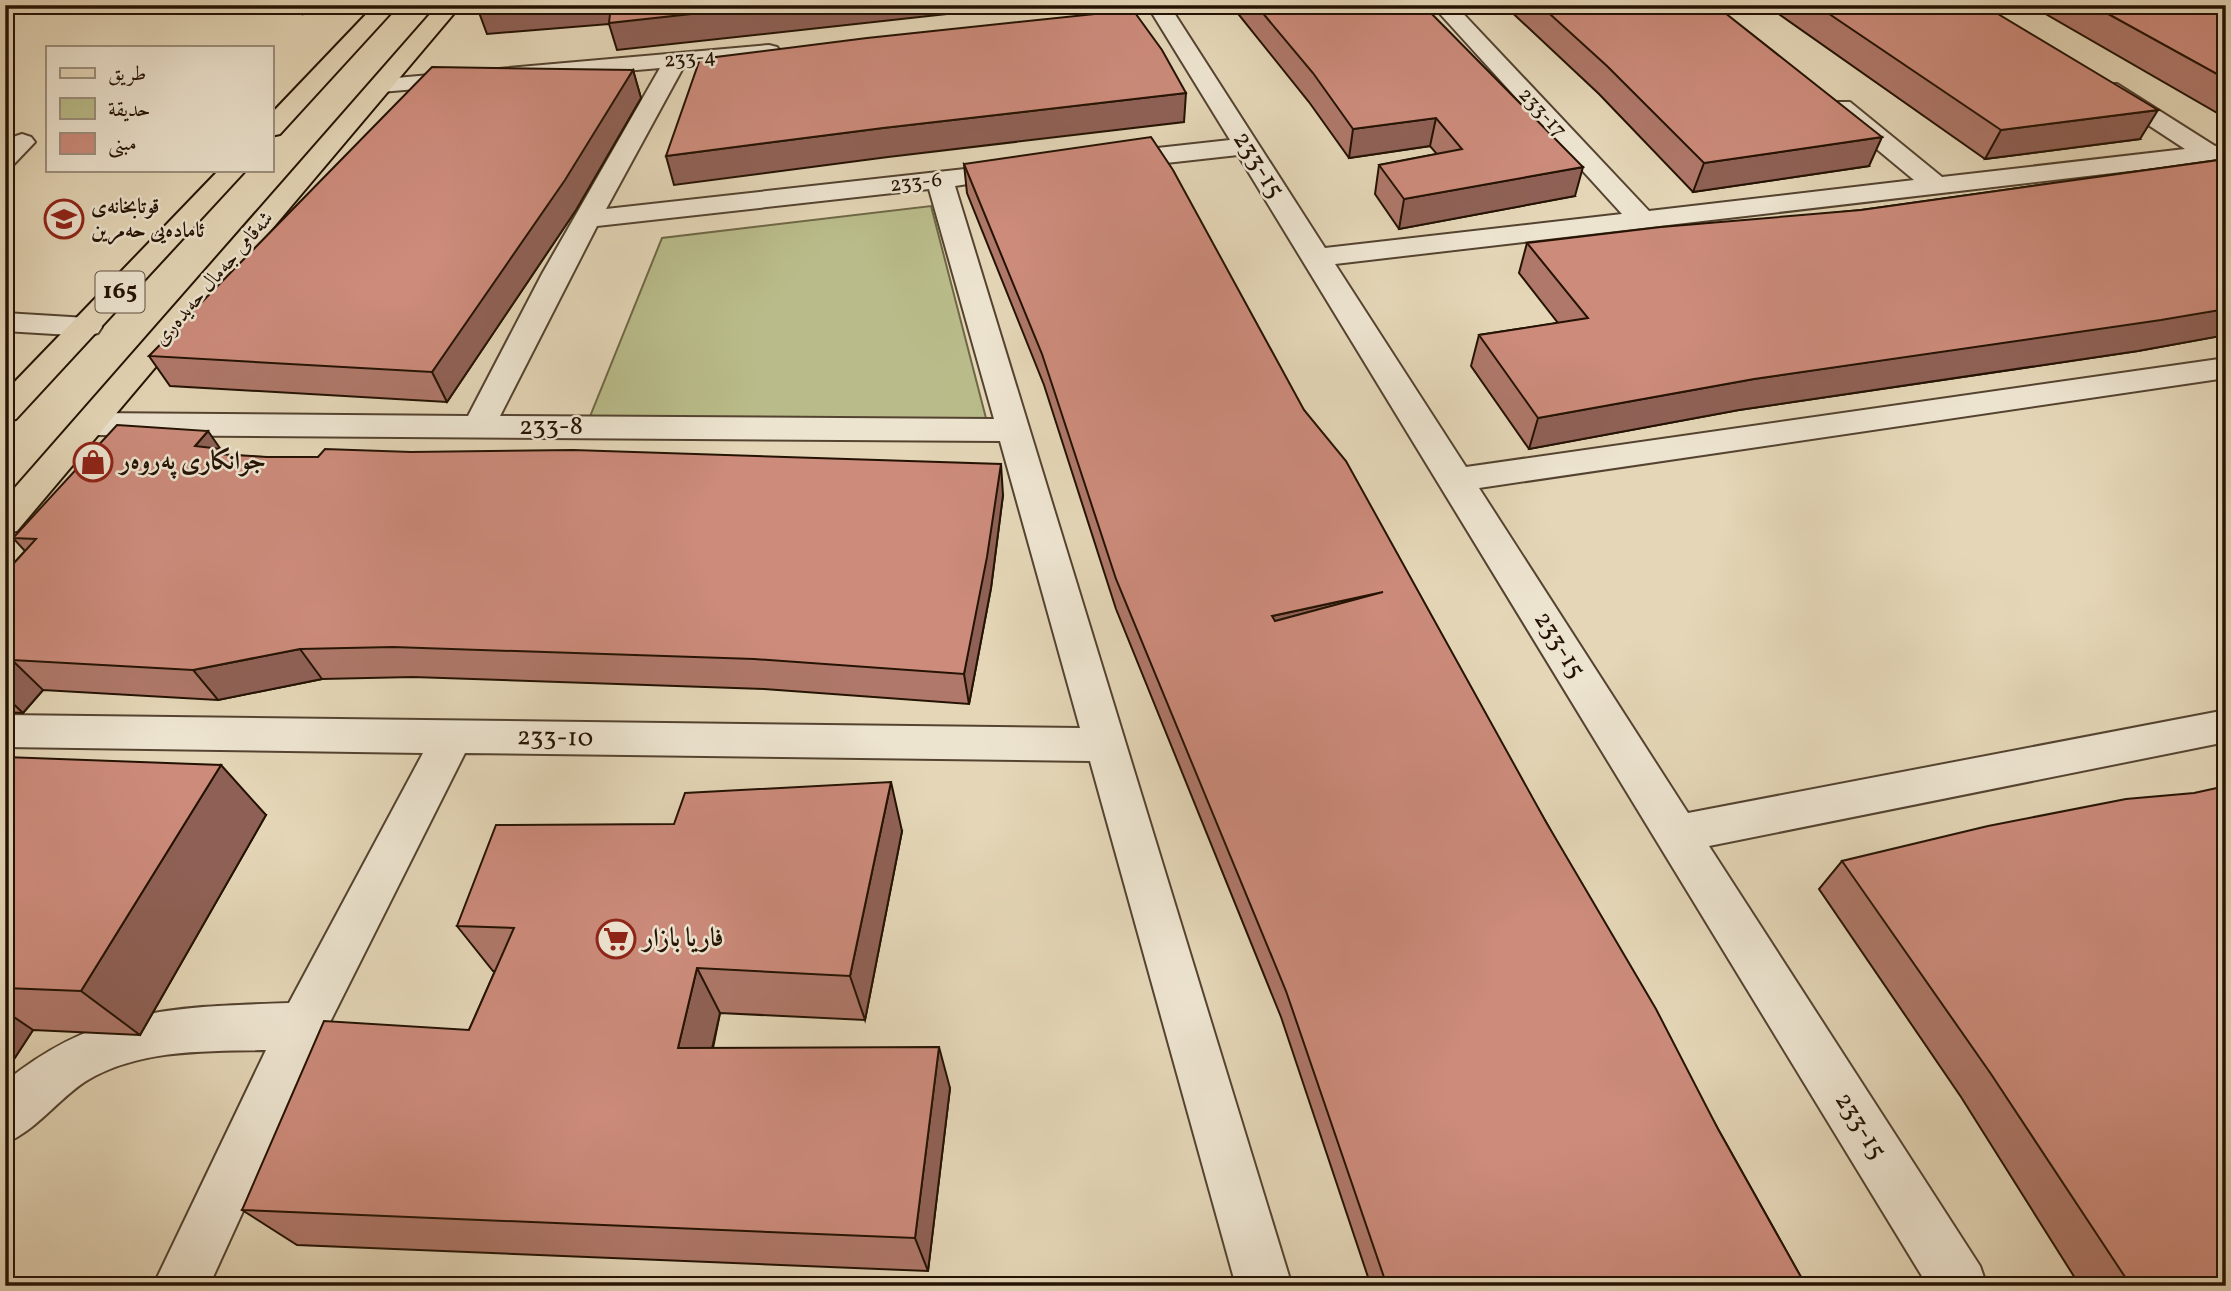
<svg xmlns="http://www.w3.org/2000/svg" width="2231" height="1291" font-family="Vollkorn,Amiri,serif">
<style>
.green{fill:#b9bc8a;stroke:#6e6746;stroke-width:2}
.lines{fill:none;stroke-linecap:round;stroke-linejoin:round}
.minor-casing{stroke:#544330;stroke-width:4}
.major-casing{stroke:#241203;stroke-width:4}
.minor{fill:#ede4d0;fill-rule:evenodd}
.major{fill:#e4d6b7;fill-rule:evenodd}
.wall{fill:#af786a;stroke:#241203;stroke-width:2}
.shaded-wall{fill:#8f6156;stroke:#241203;stroke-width:2}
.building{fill:#cc8b7b;stroke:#241203;stroke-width:2;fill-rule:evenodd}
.labels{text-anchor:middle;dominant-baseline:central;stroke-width:5;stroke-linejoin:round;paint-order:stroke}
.far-street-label{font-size:21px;fill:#241203;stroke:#ede4d0}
.far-poi-label{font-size:21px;font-weight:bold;fill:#241203;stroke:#ede4d0;text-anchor:start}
.shield{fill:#ede4d0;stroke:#605140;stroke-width:2}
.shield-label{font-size:24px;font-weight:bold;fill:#241203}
.street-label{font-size:26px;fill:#241203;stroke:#ede4d0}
.poi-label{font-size:26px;font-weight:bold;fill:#241203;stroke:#ede4d0;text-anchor:start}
</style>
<rect width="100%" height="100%" fill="#e4d6b7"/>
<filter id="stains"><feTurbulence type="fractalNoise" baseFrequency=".00286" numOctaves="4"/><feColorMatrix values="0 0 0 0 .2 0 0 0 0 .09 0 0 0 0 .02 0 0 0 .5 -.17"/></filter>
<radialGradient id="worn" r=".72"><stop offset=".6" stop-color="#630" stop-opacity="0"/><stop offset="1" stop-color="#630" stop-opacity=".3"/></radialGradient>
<!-- green -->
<path class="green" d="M 931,206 L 987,422 L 589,419 L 662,238 Z"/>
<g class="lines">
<defs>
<g id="minor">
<path d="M 1147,5 L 1169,5 L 1325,248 L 1622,214 L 1432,5 L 1455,5 L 1649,211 L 1914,180 L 1832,112 L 1829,107 L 1832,102 L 1850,102 L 1942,177 L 2185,149 L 2101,94 L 2097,89 L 2101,84 L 2117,84 L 2215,146 L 2226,144 L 2226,166 L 2220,168 L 2206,162 L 1335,264 L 1466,467 L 2226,358 L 2226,378 L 1479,488 L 1688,813 L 2226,710 L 2226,742 L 1709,846 L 1980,1266 L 1987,1286 L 1928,1286 L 1238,155 L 1112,169 L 1103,166 L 1099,161 L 1103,156 L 1112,153 L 1230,140 Z"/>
<path d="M 769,45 L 777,47 L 781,52 L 777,57 L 684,66 L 606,209 L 965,169 L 974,171 L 978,177 L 974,183 L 955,186 L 1292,1286 L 1236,1286 L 1090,761 L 465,753 L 320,1042 L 209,1286 L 153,1286 L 266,1050 C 207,1051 138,1049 86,1081 C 58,1099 36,1131 5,1143 L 5,1082 C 97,1007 176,1007 289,1003 L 423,753 L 5,747 L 5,715 L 1080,728 L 1000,441 L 90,435 L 78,431 L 74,424 L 78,417 L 90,413 L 468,416 L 542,274 L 660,68 L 381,92 L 373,90 L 369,85 L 373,80 ZM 929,189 L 994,419 L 500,416 L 597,226 Z"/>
<path d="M 22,134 L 31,137 L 35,142 L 14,164 L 5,167 L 5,144 L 13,137 Z"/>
<path d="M 5,313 L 87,318 L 98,321 L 102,327 L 98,333 L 87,336 L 5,331 Z"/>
</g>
<g id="major">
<path d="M 375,5 L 398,5 L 280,134 L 271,136 L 271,114 Z"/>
<path d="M 438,5 L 461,5 L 17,531 L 5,534 L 5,499 Z"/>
<path d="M 219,170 L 246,170 L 16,419 L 5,422 L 5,392 Z"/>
</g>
</defs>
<!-- minor casing -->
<use href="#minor" class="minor-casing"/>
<!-- major casing -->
<use href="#major" class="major-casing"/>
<!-- minor -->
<use href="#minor" class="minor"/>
<!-- major -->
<use href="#major" class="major"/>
</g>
<!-- wall -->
<g class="wall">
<path d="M 162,5 L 312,5 L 303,14 L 166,13 Z"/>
<path d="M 1231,5 L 1423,5 L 1575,196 L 1399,229 L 1375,194 L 1379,165 L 1437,154 L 1430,146 L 1349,158 L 1309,102 Z"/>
<path d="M 1504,5 L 1715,5 L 1869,166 L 1693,192 L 1599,94 Z"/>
<path d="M 1766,5 L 1983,5 L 2140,139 L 1985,159 Z"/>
<path d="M 2030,5 L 2226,5 L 2226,118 Z"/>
<path d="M 633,70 L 641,98 L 576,210 L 447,402 L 170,386 L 149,356 Z"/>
<path d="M 2226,159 L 2226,335 L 2138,351 L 1739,410 L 1529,449 L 1471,366 L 1479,335 L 1558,323 L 1519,273 L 1527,243 L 1861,210 Z"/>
<path d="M 964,164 L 1304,410 L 1546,822 L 1806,1286 L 1371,1286 L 1281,1017 L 1116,609 L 1044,385 L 967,193 Z"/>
<path d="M 225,455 L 1003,495 L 991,588 L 969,704 L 764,689 L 413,677 L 322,679 L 218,700 L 43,690 L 23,713 L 5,712 L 5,573 L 25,551 L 13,538 Z"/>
<path d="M 5,757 L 266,815 L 140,1035 L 33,1030 L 5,1073 Z"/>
<path d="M 902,831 L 865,1020 L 720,1013 L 713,1048 L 950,1088 L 928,1271 L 297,1245 L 242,1210 L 469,1030 L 495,971 L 493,971 L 457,926 Z"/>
<path d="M 1842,861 L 2226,1286 L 2080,1286 L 1961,1097 L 1819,889 Z"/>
</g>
<!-- shaded-wall -->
<g class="shaded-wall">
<path d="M 299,5 L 312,5 L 303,14 Z"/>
<path d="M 497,5 L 1030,5 L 617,50 L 609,24 L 487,34 L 477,7 Z"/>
<path d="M 633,70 L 641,98 L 576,210 L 447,402 L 432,372 Z"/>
<path d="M 1186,93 L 1184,122 L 888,157 L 674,185 L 666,156 L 883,128 Z"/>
<path d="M 2158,110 L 2140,139 L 1985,159 L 2001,130 Z"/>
<path d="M 1436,118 L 1430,146 L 1349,158 L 1353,129 Z"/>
<path d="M 1882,137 L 1869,166 L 1693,192 L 1704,163 Z"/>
<path d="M 1583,167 L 1575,196 L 1399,229 L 1404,199 Z"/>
<path d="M 2226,309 L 2226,335 L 2138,351 L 1739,410 L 1529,449 L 1538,418 L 1754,379 Z"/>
<path d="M 208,431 L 242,480 L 195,446 Z"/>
<path d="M 1001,464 L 1003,495 L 991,588 L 969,704 L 964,674 Z"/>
<path d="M 1383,592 L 1268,646 L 1272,616 Z"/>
<path d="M 300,649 L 322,679 L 218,700 L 193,670 Z"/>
<path d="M 12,660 L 43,690 L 23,713 L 5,696 L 5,668 Z"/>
<path d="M 221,765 L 266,815 L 140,1035 L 81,991 Z"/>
<path d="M 891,782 L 902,831 L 865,1020 L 850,976 Z"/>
<path d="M 697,968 L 720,1013 L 703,1089 L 678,1048 Z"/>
<path d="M 5,1011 L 33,1030 L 5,1073 Z"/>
<path d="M 939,1047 L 950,1088 L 928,1271 L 915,1238 Z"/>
</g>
<!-- building -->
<g class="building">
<path d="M 611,5 L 774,5 L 609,23 Z"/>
<path d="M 1256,5 L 1423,5 L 1583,167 L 1404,199 L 1379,165 L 1462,149 L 1436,118 L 1353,129 L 1313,73 Z"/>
<path d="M 1540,5 L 1715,5 L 1882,137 L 1704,163 L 1607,66 Z"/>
<path d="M 1816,5 L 1983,5 L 2158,110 L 2001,130 Z"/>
<path d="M 2092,5 L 2226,5 L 2226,79 Z"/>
<path d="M 1133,10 L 1162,50 L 1186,93 L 883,128 L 666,156 L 700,59 L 867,38 Z"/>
<path d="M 432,67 L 633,70 L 565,180 L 432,372 L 149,356 Z"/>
<path d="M 1151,137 L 1173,170 L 1304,410 L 1346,461 L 1546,822 L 1656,1009 L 1718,1129 L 1806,1286 L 1387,1286 L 1286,991 L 1116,579 L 1042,354 L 964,164 ZM 1383,592 L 1275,621 L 1272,616 Z"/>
<path d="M 2226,159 L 2226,309 L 2161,320 L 1754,379 L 1538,418 L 1479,335 L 1588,318 L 1527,243 L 1661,227 L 1861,210 Z"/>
<path d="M 117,425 L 208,431 L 195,446 L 221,449 L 217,454 L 267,457 L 318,457 L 325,449 L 411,452 L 573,450 L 1001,464 L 987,557 L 964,674 L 754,659 L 393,647 L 300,649 L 193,670 L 12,660 L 5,668 L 5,573 L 36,539 L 13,538 Z"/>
<path d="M 5,757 L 221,765 L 81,991 L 5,988 Z"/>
<path d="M 891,782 L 850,976 L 697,968 L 678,1048 L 939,1047 L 915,1238 L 242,1210 L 324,1021 L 469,1030 L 514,928 L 457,926 L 496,825 L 674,824 L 685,793 Z"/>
<path d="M 2226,786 L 2226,1286 L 2131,1286 L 1991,1074 L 1842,861 L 1988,826 L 2126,799 L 2194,793 Z"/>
</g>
<!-- icons -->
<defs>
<symbol id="school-ring" viewBox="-11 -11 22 22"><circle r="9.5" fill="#ede4d0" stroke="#8f2418" stroke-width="1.5"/><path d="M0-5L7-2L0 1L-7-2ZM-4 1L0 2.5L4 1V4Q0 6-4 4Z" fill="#8f2418"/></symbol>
<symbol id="shop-ring" viewBox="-11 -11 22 22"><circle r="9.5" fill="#ede4d0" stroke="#8f2418" stroke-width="1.5"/><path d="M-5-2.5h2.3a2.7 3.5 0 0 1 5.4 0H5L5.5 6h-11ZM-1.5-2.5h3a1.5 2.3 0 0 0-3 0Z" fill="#8f2418"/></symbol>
<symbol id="supermarket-ring" viewBox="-11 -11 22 22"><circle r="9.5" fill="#ede4d0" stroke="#8f2418" stroke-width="1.5"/><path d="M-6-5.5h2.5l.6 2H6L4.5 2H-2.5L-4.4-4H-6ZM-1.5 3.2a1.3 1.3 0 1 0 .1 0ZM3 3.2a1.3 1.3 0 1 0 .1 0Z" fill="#8f2418"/></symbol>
</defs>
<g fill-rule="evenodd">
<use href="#school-ring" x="42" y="197" width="44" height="44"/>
<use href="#shop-ring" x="71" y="440" width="44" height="44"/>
<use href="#supermarket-ring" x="594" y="917" width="44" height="44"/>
</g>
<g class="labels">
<!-- far-street labels -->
<g class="far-street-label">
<text transform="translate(690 59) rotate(-5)">233-4</text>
<text transform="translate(1542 113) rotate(47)">233-17</text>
<text transform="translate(916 183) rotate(-6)">233-6</text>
<text transform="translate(214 279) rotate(-49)">شەقامی جەمال حەیدەری</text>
</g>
<!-- far-poi labels -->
<g class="far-poi-label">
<text x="91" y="207">قوتابخانەی<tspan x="91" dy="24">ئامادەیی حەمرین</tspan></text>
</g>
<!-- shield labels -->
<rect class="shield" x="95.5" y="271.5" width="49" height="41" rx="5"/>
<g class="shield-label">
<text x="120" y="292">165</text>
</g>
<!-- street labels -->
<g class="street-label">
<text transform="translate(1258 165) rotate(58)">233-15</text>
<text x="551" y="427">233-8</text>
<text transform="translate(1559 645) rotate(58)">233-15</text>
<text transform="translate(555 738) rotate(1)">233-10</text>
<text transform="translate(1860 1126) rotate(58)">233-15</text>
</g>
<!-- poi labels -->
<g class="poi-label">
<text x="120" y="462">جوانکاری پەروەر</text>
<text x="643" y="939">فاريا بازار</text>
</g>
</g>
<!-- margin -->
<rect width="2231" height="1291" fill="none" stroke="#e4d6b7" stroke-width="28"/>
<rect x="7" y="7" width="2217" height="1277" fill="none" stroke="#241203" stroke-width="3.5"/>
<rect x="14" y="14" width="2203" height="1263" fill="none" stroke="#241203" stroke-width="2"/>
<!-- legend -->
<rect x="46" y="46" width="228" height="126" fill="#ede4d0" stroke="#9d907e" stroke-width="2"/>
<rect x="60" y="68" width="35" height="10" fill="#e4d6b7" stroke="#9d907e" stroke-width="2"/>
<text x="108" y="80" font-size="21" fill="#241203">طريق</text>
<rect x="60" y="98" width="35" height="21" fill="#b9bc8a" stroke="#9d907e" stroke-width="2"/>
<text x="108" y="116" font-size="21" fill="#241203">حديقة</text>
<rect x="60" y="133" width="35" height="21" fill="#cc8b7b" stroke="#9d907e" stroke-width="2"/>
<text x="108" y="150" font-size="21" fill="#241203">مبنى</text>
<rect width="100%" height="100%" filter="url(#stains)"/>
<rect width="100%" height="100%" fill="url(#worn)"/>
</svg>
